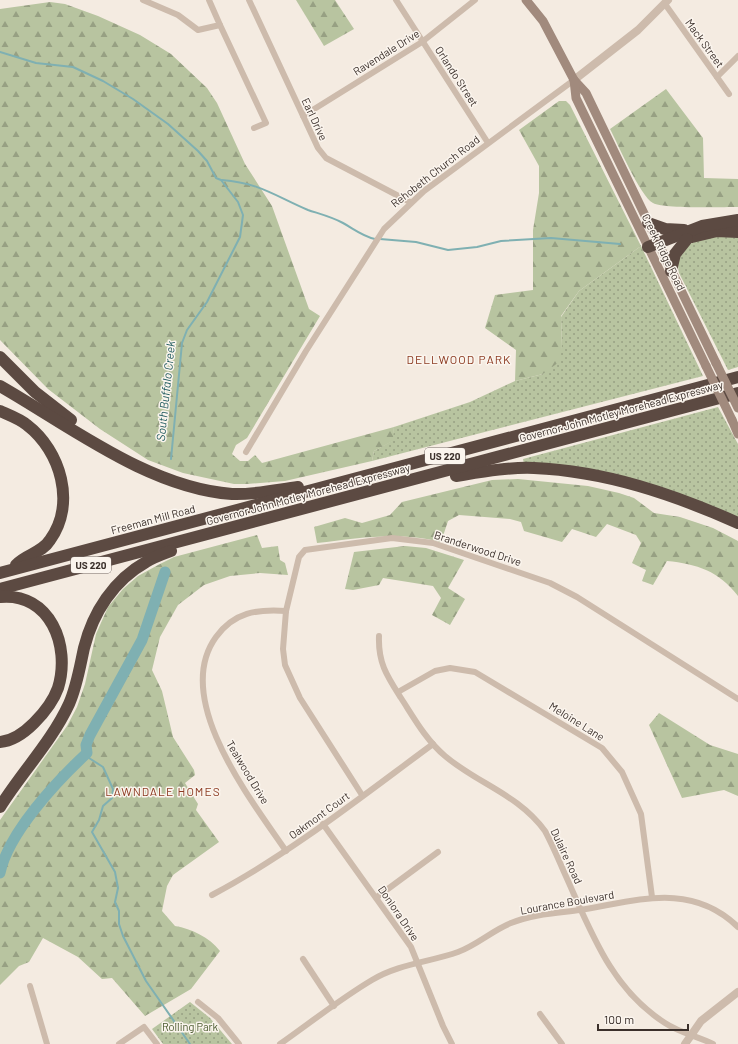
<svg xmlns="http://www.w3.org/2000/svg" width="738" height="1044" font-family="Barlow,sans-serif">
<style>
.grass{fill:url(#grass-dots)}
.forest{fill:url(#forest-firs)}
.lines{fill:none;stroke-linecap:round;stroke-linejoin:round}
.stream{stroke:#7fb0b2;stroke-width:2}
.river{stroke:#7fb0b2;stroke-width:11}
.minor{stroke:#cdbbac;stroke-width:6}
.tertiary{stroke:#cdbbac;stroke-width:8}
.secondary{stroke:#a18a7d;stroke-width:9}
.motorway{stroke:#5c4a42;stroke-width:12}
.secondary-bridge{stroke:#a18a7d;stroke-width:9}
.labels{text-anchor:middle;dominant-baseline:central;stroke-width:3;stroke-linejoin:round;paint-order:stroke}
.shield{fill:#fbf5ee;stroke:#756b66;stroke-width:1}
.shield-label{font-size:10px;font-weight:bold;fill:#3b302b}
.street-label{font-size:11px;fill:#3b302b;stroke:#fbf5ee}
.park-label{font-size:11px;fill:#4a5a2e;stroke:#fbf5ee}
.neighbourhood-label{font-size:12px;letter-spacing:1px;fill:#8c3b22;stroke:#fbf5ee}
.water-label{font-size:12px;font-style:italic;fill:#1f5a5e;stroke:#fbf5ee}
</style>
<defs>
<pattern id="grass-dots" width="8" height="8" patternUnits="userSpaceOnUse"><rect width="8" height="8" fill="#b8c4a0"/><path d="M2 2h.1M6 6h.1" fill="none" stroke="#97a083" stroke-width="1.8" stroke-linecap="round"/></pattern>
<pattern id="forest-firs" width="22" height="20" patternUnits="userSpaceOnUse"><rect width="22" height="20" fill="#b8c4a0"/><path d="M5 1l3.5 6h-7zM16 11l3.5 6h-7z" fill="#97a083"/></pattern>
</defs>
<rect width="100%" height="100%" fill="#f4ebe1"/>
<!-- grass -->
<g class="grass">
<path d="M 718,236 L 738,236 L 738,367 L 728,370 L 679,273 C 673,243 696,241 718,236 Z"/>
<path d="M 641,246 L 703,376 L 372,461 L 374,451 L 392,441 L 394,427 L 470,402 L 515,381 L 543,374 L 562,347 L 561,317 L 579,291 Z"/>
<path d="M 718,407 L 738,444 L 738,518 L 633,481 L 524,464 L 523,459 Z"/>
<path d="M 190,1002 L 210,1018 L 232,1044 L 163,1044 L 152,1029 Z"/>
</g>
<!-- forest -->
<g class="forest">
<path d="M 296,0 L 335,0 L 354,29 L 324,46 Z"/>
<path d="M 50,2 L 65,4 L 98,16 L 140,35 L 171,54 L 207,88 L 217,103 L 245,164 L 272,206 L 309,309 L 320,316 L 247,438 L 236,445 L 232,454 L 240,461 L 248,461 L 255,455 L 262,463 L 394,427 L 393,441 L 374,451 L 372,461 L 285,481 L 247,484 L 234,484 L 183,473 L 148,460 L 100,429 L 48,389 L 0,340 L 0,9 Z"/>
<path d="M 666,89 L 703,138 L 704,178 L 738,179 L 738,207 C 722,207 664,209 653,203 C 640,196 618,144 610,129 Z"/>
<path d="M 559,101 L 566,101 L 570,105 L 641,246 L 579,291 L 561,316 L 562,347 L 559,362 L 543,374 L 515,381 L 516,350 L 485,328 L 495,295 L 533,290 L 533,230 L 539,193 L 539,166 L 519,130 Z"/>
<path d="M 518,479 L 588,486 L 619,493 L 634,498 L 654,513 L 680,517 L 713,528 L 738,541 L 738,596 C 719,571 697,564 667,561 L 653,585 L 642,581 L 646,570 L 632,563 L 641,543 L 636,535 L 607,524 L 596,537 L 572,529 L 562,542 L 524,531 L 521,522 L 510,519 L 459,515 L 448,521 L 441,542 C 397,531 360,538 317,543 L 314,527 L 345,518 L 362,523 L 390,515 L 402,502 L 492,480 Z"/>
<path d="M 257,535 L 262,548 L 278,546 L 280,560 L 285,563 L 288,575 L 260,573 L 230,576 L 204,585 L 178,605 L 160,637 L 152,670 L 162,691 L 173,737 L 194,770 L 195,775 L 185,783 L 198,804 L 196,810 L 219,842 L 173,875 L 167,886 L 162,911 L 175,926 C 192,929 209,937 220,951 L 191,989 L 145,1016 L 112,978 L 102,979 L 78,957 L 43,938 L 29,962 L 19,966 L 0,985 L 0,820 L 67,726 L 77,707 L 85,684 L 96,634 L 108,607 L 123,589 L 138,576 L 158,565 L 174,557 Z"/>
<path d="M 405,546 L 426,548 L 464,560 L 448,588 L 465,599 L 450,625 L 432,615 L 441,598 L 433,586 L 383,578 L 379,585 L 353,590 L 345,589 L 354,552 Z"/>
<path d="M 659,713 L 710,745 L 738,754 L 738,796 L 724,790 L 682,798 L 649,725 Z"/>
</g>
<g class="lines">
<!-- stream -->
<g class="stream">
<path d="M 0,52 L 36,63 L 73,67 L 103,81 L 133,99 L 168,124 L 198,151 L 207,161 L 216,178 L 221,180 L 238,202 L 243,215 L 240,237 L 207,302 L 187,330 L 182,343 L 171,459"/>
<path d="M 222,180 C 260,183 275,196 308,210 C 320,214 332,217 343,223 C 354,229 362,236 375,239"/>
<path d="M 380,239 L 416,242 L 448,250 L 477,247 L 501,241 L 551,238 L 620,244"/>
<path d="M 87,753 L 89,758 L 103,767 L 113,789 L 112,798 L 103,806 L 99,820 L 92,832 L 115,872 L 118,888 L 115,902 L 119,911 L 119,924 L 123,936 L 146,981 L 190,1044"/>
</g>
<!-- river -->
<path class="river" d="M 0,873 C 8,833 57,781 87,753 L 86,745 L 90,735 L 142,640 L 165,572"/>
<!-- minor -->
<g class="minor">
<path d="M 143,0 L 178,15 L 198,30 L 220,25 L 209,0"/>
<path d="M 249,0 L 318,148 L 326,158 L 410,202"/>
<path d="M 396,0 L 488,143"/>
<path d="M 665,4 L 729,94"/>
<path d="M 220,25 L 266,123 L 254,128"/>
<path d="M 717,77 L 738,56"/>
<path d="M 303,116 L 422,42 L 475,0"/>
<path d="M 246,452 L 306,351 L 384,229 L 424,191 L 574,80"/>
<path d="M 379,636 C 378,663 387,676 401,698 C 414,718 426,740 445,756 C 478,784 518,794 545,831 C 552,844 558,858 564,872 C 590,929 610,988 665,1023 C 680,1033 697,1036 713,1044"/>
<path d="M 398,692 L 435,671 L 450,668 L 475,672 L 602,748 L 622,772 L 641,814 L 652,897"/>
<path d="M 362,795 L 300,698 L 285,665 L 283,649 L 286,611 L 299,557 L 305,550 L 392,538 L 433,543 L 550,583 L 577,597 L 738,699"/>
<path d="M 323,824 L 411,947 L 443,1026 L 452,1044"/>
<path d="M 286,851 C 252,801 171,699 216,637 C 234,612 257,609 286,611"/>
<path d="M 212,895 C 291,853 361,797 433,744"/>
<path d="M 377,897 L 438,852"/>
<path d="M 303,959 L 334,1006"/>
<path d="M 30,986 L 47,1044"/>
<path d="M 198,1002 L 218,1018 L 239,1044"/>
<path d="M 540,1014 L 562,1044"/>
<path d="M 119,1044 L 144,1027 L 157,1044"/>
<path d="M 280,1044 C 310,1023 340,999 372,980 C 398,964 430,962 458,952 C 477,945 493,930 511,923 C 533,914 557,913 580,910 C 636,901 691,881 738,927"/>
</g>
<!-- tertiary -->
<g class="tertiary">
<path d="M 574,80 L 638,30 L 668,0"/>
<path d="M 685,1044 L 701,1021 L 738,992"/>
</g>
<!-- secondary -->
<g class="secondary">
<path d="M 526,0 L 543,21 L 574,80 L 586,93 L 716,363"/>
<path d="M 574,80 L 576,98 L 706,366"/>
<path d="M 732,420 L 738,434"/>
</g>
<!-- motorway -->
<g class="motorway">
<path d="M 648,223 L 665,229 L 684,230"/>
<path d="M 692,237 L 717,231 L 738,232"/>
<path d="M 648,247 L 702,226 L 738,220"/>
<path d="M 671,271 L 675,254 L 687,239"/>
<path d="M 0,357 L 35,392 L 71,420"/>
<path d="M 0,386 C 70,426 149,488 232,494 C 254,495 276,490 298,487"/>
<path d="M 0,411 C 9,415 20,419 27,425 C 61,451 76,504 50,540 C 42,553 26,554 16,565"/>
<path d="M 456,476 C 481,472 508,467 534,468 C 605,471 673,494 738,523"/>
<path d="M 0,573 L 738,377"/>
<path d="M 0,589 L 738,393"/>
<path d="M 0,597 C 50,592 71,646 58,688 C 53,702 44,713 34,723 C 25,732 13,741 0,742"/>
<path d="M 0,807 C 22,772 52,741 69,704 C 77,686 80,666 84,648 C 93,612 114,580 146,562 C 154,557 163,554 171,551"/>
</g>
<!-- secondary-bridge -->
<g class="secondary-bridge">
<path d="M 716,363 L 738,408"/>
<path d="M 706,366 L 732,420"/>
</g>
</g>
<g class="labels">
<!-- shield labels -->
<g class="shield">
<rect x="425" y="448" width="40" height="16" rx="3"/>
<rect x="71" y="557" width="40" height="16" rx="3"/>
</g>
<g class="shield-label">
<text x="445" y="456">US 220</text>
<text x="91" y="565">US 220</text>
</g>
<!-- street labels -->
<g class="street-label">
<text transform="translate(705 43) rotate(54)">Mack Street</text>
<text transform="translate(386 52) rotate(-32)">Ravendale Drive</text>
<text transform="translate(457 76) rotate(57)">Orlando Street</text>
<text transform="translate(315 119) rotate(65)">Earl Drive</text>
<text transform="translate(435 171) rotate(-38)">Rehobeth Church Road</text>
<text transform="translate(664 252) rotate(64)">Creek Ridge Road</text>
<text transform="translate(621 411) rotate(-15)">Governor John Motley Morehead Expressway</text>
<text transform="translate(308 494) rotate(-15)">Governor John Motley Morehead Expressway</text>
<text transform="translate(153 519) rotate(-15)">Freeman Mill Road</text>
<text transform="translate(478 548) rotate(18)">Branderwood Drive</text>
<text transform="translate(577 721) rotate(32)">Meloine Lane</text>
<text transform="translate(248 772) rotate(59)">Tealwood Drive</text>
<text transform="translate(319 815) rotate(-36)">Oakmont Court</text>
<text transform="translate(567 856) rotate(65)">Dulaire Road</text>
<text transform="translate(567 902) rotate(-10)">Lourance Boulevard</text>
<text transform="translate(399 913) rotate(56)">Donlora Drive</text>
</g>
<!-- park labels -->
<g class="park-label">
<text x="190" y="1026">Rolling Park</text>
</g>
<!-- neighbourhood labels -->
<g class="neighbourhood-label">
<text x="459" y="359">DELLWOOD PARK</text>
<text x="163" y="791">LAWNDALE HOMES</text>
</g>
<!-- water labels -->
<g class="water-label">
<text transform="translate(165 391) rotate(-84)">South Buffalo Creek</text>
</g>
</g>
<!-- scale -->
<path d="M598 1024v6h90v-6" fill="none" stroke="#3b302b" stroke-width="2"/>
<text x="604" y="1024" font-size="12" fill="#3b302b" stroke="#fbf5ee" stroke-width="3" paint-order="stroke">100 m</text>
</svg>
